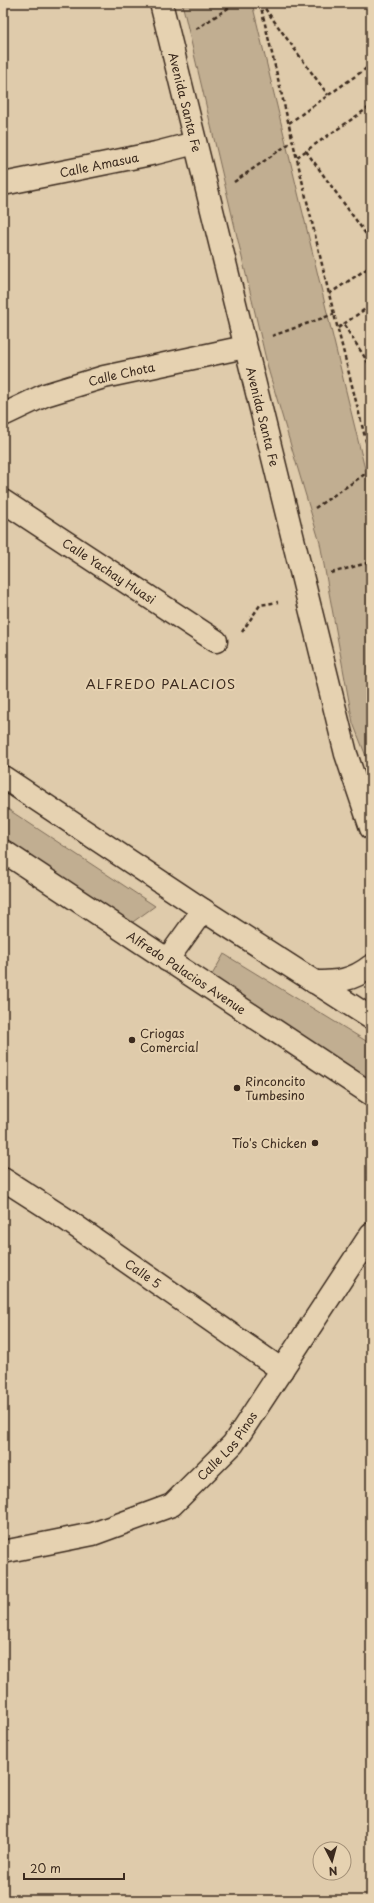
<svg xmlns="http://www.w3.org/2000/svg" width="374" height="1903" font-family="'Playpen Sans',sans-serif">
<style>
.green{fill:#c1ae91;stroke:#7e6c58}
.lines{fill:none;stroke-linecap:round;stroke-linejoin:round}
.minor-casing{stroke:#3b2a1e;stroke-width:25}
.tertiary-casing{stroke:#3b2a1e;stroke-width:25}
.primary-casing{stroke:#3b2a1e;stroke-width:25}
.path{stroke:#3b2a1e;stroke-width:2.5;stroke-dasharray:4 3;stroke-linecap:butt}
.minor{stroke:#e6d2b1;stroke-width:22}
.tertiary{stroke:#e6d2b1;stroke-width:22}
.primary{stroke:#e6d2b1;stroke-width:22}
.poi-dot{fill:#3b2a1e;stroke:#e6d2b1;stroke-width:1.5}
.labels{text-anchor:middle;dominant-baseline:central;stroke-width:4;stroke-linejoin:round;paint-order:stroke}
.street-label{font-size:12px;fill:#3b2a1e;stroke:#e6d2b1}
.poi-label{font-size:12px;fill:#3b2a1e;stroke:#e6d2b1;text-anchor:start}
.neighbourhood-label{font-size:13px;letter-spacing:1px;fill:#3b2a1e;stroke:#e6d2b1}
</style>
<rect width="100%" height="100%" fill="#dfcbab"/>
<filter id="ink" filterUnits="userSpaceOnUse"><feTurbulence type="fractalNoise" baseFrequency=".025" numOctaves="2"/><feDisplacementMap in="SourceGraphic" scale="8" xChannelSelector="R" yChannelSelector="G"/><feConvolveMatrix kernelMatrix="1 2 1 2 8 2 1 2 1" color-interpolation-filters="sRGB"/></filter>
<g filter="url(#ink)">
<!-- green -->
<g class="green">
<path d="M 182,3 L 252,3 L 371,494 L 371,769 L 353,723 L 320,543 L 269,372 Z"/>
<path d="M 3,806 L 155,906 L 130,924 L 3,840 Z"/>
<path d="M 224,954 L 371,1044 L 371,1082 L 209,980 Z"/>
</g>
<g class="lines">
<defs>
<g id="minor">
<path id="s1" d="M 3,184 L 156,153 L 195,143"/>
<path id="s2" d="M 3,415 L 45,395 L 104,377 L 245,347"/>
<path id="s3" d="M 3,501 L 216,641"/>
<path id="s4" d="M 3,1179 L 67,1220 L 282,1370"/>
<path id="s5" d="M 3,1552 L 93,1534 L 172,1505 L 233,1444 L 371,1234"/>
</g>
<g id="tertiary">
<path id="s6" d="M 161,3 L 346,754 L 371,828"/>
</g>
<g id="primary">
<path d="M 3,777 L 203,910 L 371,1018"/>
<path id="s7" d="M 3,851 L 371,1094"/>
<path d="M 167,960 L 203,910"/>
<path d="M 314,982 C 337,982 352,981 371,966"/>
</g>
</defs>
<!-- minor casing -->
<use href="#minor" class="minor-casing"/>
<!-- tertiary casing -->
<use href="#tertiary" class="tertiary-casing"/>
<!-- primary casing -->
<use href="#primary" class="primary-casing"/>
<!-- path -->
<g class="path">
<path d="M 260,3 L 329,294 L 371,461"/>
<path d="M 261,3 L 328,95"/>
<path d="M 196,29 L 236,3"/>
<path d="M 289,123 L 371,65"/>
<path d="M 306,151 L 371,241"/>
<path d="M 297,157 L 371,106"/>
<path d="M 234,182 L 293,141"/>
<path d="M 329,294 L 371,266"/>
<path d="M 344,325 L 371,367"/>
<path d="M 338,328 L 371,305"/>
<path d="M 272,336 L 334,314"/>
<path d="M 315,508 L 371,470"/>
<path d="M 331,573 L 371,562"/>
<path d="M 242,632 L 260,605 L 278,602"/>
</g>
<!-- minor -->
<use href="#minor" class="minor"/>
<!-- tertiary -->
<use href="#tertiary" class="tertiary"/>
<!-- primary -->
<use href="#primary" class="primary"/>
</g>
</g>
<!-- markers -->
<g class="poi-dot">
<circle cx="132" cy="1040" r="4"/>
<circle cx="237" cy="1088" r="4"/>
<circle cx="315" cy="1143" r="4"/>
</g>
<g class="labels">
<!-- street labels -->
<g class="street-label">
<text stroke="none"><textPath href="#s6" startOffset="102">Avenida Santa Fe</textPath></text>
<text stroke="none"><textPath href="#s1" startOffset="98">Calle Amasua</textPath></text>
<text stroke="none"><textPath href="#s2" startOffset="126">Calle Chota</textPath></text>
<text stroke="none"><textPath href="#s6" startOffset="426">Avenida Santa Fe</textPath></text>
<text stroke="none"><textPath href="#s3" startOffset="127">Calle Yachay Huasi</textPath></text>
<text stroke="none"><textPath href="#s7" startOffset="220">Alfredo Palacios Avenue</textPath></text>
<text stroke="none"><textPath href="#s4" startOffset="169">Calle 5</textPath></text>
<text stroke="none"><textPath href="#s5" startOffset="257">Calle Los Pinos</textPath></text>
</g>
<!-- poi labels -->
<g class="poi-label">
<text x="140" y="1033">Criogas<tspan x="140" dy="14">Comercial</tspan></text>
<text x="245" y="1081">Rinconcito<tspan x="245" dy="14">Tumbesino</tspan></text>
<text x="307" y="1143" text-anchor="end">Tío's Chicken</text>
</g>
<!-- neighbourhood labels -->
<g class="neighbourhood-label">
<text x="161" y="683">ALFREDO PALACIOS</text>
</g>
</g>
<!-- margin -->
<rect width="374" height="1903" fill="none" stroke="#e6d2b1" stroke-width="16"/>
<rect x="8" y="8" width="358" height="1887" fill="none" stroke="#3b2a1e" stroke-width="1.5" filter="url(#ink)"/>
<!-- north arrow -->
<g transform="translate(332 1861) rotate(174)"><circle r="19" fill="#e6d2b1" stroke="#a28f76"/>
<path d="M0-3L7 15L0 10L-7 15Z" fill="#3b2a1e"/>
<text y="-6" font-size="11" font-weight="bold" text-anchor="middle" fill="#3b2a1e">N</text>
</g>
<!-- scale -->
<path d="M24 1873v6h100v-6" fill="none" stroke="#3b2a1e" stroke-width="2"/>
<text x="30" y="1873" font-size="12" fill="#3b2a1e" stroke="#e6d2b1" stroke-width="3" paint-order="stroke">20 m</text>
</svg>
